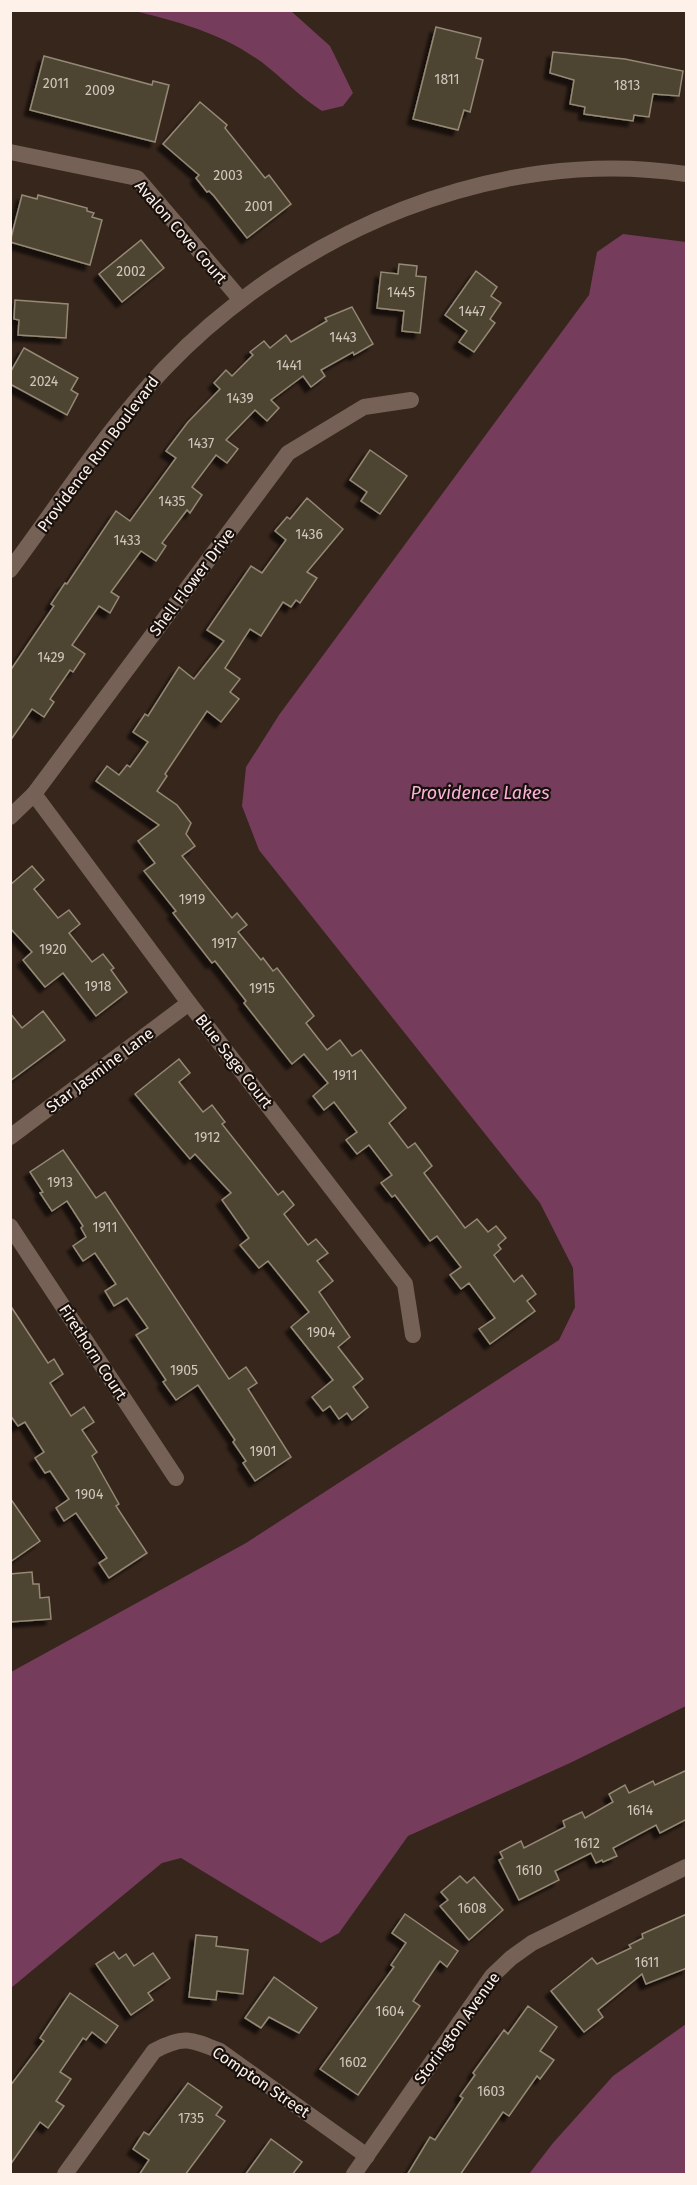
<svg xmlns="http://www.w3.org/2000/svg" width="697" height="2185" font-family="'Fira Sans',sans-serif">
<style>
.water{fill:#753c5b}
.building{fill:#4e4532;stroke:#948975;stroke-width:1.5;filter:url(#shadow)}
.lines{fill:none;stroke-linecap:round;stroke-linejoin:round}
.minor{stroke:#756156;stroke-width:16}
.tertiary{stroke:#756156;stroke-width:16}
.labels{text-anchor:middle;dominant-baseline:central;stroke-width:4.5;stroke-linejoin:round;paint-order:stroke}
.number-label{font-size:14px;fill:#d1c6bc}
.street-label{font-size:16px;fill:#fdf1ea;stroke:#19110d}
.water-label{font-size:18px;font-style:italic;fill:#fcb3d8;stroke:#19110d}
</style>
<defs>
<filter id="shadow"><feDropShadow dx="-5.5" dy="5.5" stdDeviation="1.5" flood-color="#0009"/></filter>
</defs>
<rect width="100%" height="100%" fill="#37261c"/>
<!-- water -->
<g class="water">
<path d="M 134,11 L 291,11 L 330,46 L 353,93 L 343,106 L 322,111 C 302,98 287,83 269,68 C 230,36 181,22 134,11 Z"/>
<path d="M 623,234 L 686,242 L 686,1706 L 570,1763 L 408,1836 L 339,1933 L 321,1943 L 181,1858 L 162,1863 L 11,1988 L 11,1672 L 246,1543 L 559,1340 L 575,1307 L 573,1268 L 540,1203 L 259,850 L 242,806 L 246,767 L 279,715 L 589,295 L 597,252 Z"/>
<path d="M 686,2024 L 686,2174 L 529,2174 L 553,2143 L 613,2076 Z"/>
</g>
<!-- building -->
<g class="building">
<path d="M 436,27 L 481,38 L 476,58 L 483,60 L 470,112 L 464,110 L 458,130 L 413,119 Z"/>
<path d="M 553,52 L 625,59 L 683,71 L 679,96 L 653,94 L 649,117 L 634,115 L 633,121 L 584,114 L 585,107 L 570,104 L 574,80 L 550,73 Z"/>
<path d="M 44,56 L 152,85 L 153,81 L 169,85 L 155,142 L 30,110 Z"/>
<path d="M 200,102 L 227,125 L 225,128 L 265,178 L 269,175 L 291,204 L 247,238 L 214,196 L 209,191 L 207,192 L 196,178 L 199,175 L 163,144 Z"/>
<path d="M 22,195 L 37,199 L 38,195 L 87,208 L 87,211 L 94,213 L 92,217 L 102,220 L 90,265 L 10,242 Z"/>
<path d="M 141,240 L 164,268 L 122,302 L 99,274 Z"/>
<path d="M 399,264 L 417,266 L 416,276 L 426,277 L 420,333 L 402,331 L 404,311 L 377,308 L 381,272 L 398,274 Z"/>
<path d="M 476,271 L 497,287 L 491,296 L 501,303 L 490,319 L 495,323 L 474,352 L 459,342 L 467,331 L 445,315 Z"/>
<path d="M 15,300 L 68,304 L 66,338 L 18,335 L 19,320 L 14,319 Z"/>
<path d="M 352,307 L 373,344 L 354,355 L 353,352 L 321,370 L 325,376 L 311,387 L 303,376 L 271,400 L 279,408 L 267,421 L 255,410 L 226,440 L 238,449 L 227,463 L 216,455 L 192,487 L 202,495 L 190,513 L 187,510 L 162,543 L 166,546 L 156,561 L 141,551 L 111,592 L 119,597 L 110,613 L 99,606 L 72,645 L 85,654 L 73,672 L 70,670 L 50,699 L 54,702 L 44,717 L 32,709 L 10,741 L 10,671 L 54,606 L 51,604 L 65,583 L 67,584 L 116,511 L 130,521 L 176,458 L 166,451 L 188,422 L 220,389 L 214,383 L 226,370 L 232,376 L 253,355 L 250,352 L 264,341 L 270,348 L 286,335 L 291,342 L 327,321 L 325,318 Z"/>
<path d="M 24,348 L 78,378 L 71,390 L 78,394 L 67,415 L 10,384 L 10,373 Z"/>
<path d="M 370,450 L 407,476 L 380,514 L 361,501 L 367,492 L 350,480 Z"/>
<path d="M 307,498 L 343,529 L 307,572 L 317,578 L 300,603 L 296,600 L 291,607 L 283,602 L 261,636 L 250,629 L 225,668 L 240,679 L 230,692 L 239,699 L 221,722 L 207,711 L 165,774 L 167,776 L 157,791 L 177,805 L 191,823 L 186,834 L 195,846 L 182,856 L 232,918 L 237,913 L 247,925 L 238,932 L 261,960 L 263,958 L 273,971 L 277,968 L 314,1016 L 306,1023 L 327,1050 L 340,1040 L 352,1056 L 361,1050 L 406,1108 L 389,1123 L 408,1148 L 415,1143 L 432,1166 L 424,1173 L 465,1228 L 477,1219 L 488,1232 L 496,1226 L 506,1238 L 498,1245 L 501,1249 L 494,1255 L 514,1282 L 522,1275 L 536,1294 L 527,1301 L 535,1311 L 490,1344 L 479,1329 L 495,1318 L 469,1283 L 461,1289 L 450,1275 L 461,1267 L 437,1236 L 430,1241 L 395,1195 L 392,1197 L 381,1183 L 392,1175 L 369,1145 L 357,1154 L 346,1140 L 357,1132 L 334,1102 L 324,1110 L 313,1096 L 328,1083 L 304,1054 L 292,1064 L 244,1003 L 246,1001 L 215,961 L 212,963 L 173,913 L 176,911 L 144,871 L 155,863 L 138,841 L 159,825 L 96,781 L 107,766 L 119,775 L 127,765 L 130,767 L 148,742 L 133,732 L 145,714 L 148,716 L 179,667 L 194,679 L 224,641 L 207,630 L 251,566 L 262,573 L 286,540 L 275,531 L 287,517 L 290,519 Z"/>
<path d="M 32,866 L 44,880 L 34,889 L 58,918 L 69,910 L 80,924 L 69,933 L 92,962 L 103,954 L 114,968 L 111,970 L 127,992 L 96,1016 L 63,973 L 45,987 L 23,960 L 32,952 L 10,928 L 10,885 Z"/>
<path d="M 43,1011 L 65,1040 L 10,1081 L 10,1013 L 22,1028 Z"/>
<path d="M 179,1059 L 190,1073 L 179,1082 L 203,1112 L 212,1105 L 225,1122 L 222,1124 L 278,1195 L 283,1191 L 294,1205 L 284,1214 L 308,1245 L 316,1239 L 328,1253 L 317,1261 L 333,1281 L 319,1292 L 350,1337 L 338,1347 L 363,1379 L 353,1387 L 368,1407 L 352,1420 L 347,1413 L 339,1419 L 330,1406 L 323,1411 L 312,1397 L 333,1380 L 291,1327 L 309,1312 L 268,1261 L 259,1268 L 240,1245 L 249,1238 L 222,1200 L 231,1193 L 195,1154 L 190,1159 L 135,1094 Z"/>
<path d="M 63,1150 L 96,1198 L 105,1192 L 229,1379 L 246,1367 L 257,1383 L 248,1389 L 291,1457 L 255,1481 L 243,1463 L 246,1461 L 233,1442 L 235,1440 L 198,1385 L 176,1400 L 163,1382 L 166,1380 L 136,1335 L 148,1328 L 127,1298 L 114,1306 L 105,1291 L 116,1284 L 95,1253 L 83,1261 L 73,1246 L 86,1237 L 81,1228 L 83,1226 L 67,1201 L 52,1211 L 40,1193 L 43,1192 L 30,1172 Z"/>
<path d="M 10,1305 L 48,1363 L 54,1359 L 63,1374 L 50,1383 L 71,1416 L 84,1407 L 94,1422 L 82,1430 L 97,1452 L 92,1456 L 119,1504 L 116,1506 L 147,1553 L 109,1578 L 99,1563 L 107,1558 L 76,1513 L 64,1521 L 56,1508 L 69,1499 L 50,1471 L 45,1473 L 35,1458 L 44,1452 L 25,1422 L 18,1426 L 10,1415 Z"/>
<path d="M 10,1498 L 40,1541 L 10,1562 Z"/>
<path d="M 32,1572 L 33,1584 L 39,1584 L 40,1598 L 49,1597 L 51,1619 L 10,1622 L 10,1574 Z"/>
<path d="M 687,1770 L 687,1819 L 660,1833 L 656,1825 L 613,1848 L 617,1856 L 603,1862 L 602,1860 L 596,1863 L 591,1853 L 555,1871 L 559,1880 L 519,1900 L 499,1860 L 503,1858 L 500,1852 L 521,1841 L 524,1848 L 565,1827 L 563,1821 L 582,1812 L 585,1818 L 613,1802 L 609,1794 L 625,1785 L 629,1793 L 653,1781 L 655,1785 Z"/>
<path d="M 460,1876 L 467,1883 L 474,1877 L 503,1910 L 469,1940 L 440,1906 L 448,1900 L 441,1892 Z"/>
<path d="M 405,1914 L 458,1951 L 447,1967 L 440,1961 L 437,1965 L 413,2001 L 420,2006 L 358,2095 L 320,2069 L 394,1967 L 391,1965 L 406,1943 L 392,1933 Z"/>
<path d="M 687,1914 L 687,1968 L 646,1984 L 642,1974 L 598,2010 L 603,2017 L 584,2032 L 551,1991 L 592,1958 L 597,1964 L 631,1948 L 629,1945 L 643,1938 L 642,1934 Z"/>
<path d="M 196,1935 L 217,1937 L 216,1946 L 248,1950 L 243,1994 L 217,1991 L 216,2000 L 189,1997 Z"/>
<path d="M 114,1952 L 119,1959 L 126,1954 L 134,1966 L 153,1953 L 170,1978 L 148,1993 L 153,2000 L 131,2015 L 96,1964 Z"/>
<path d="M 274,1977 L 317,2008 L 299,2033 L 269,2017 L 261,2028 L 245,2018 Z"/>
<path d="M 70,1993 L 118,2026 L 106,2043 L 92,2032 L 86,2040 L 83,2038 L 60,2072 L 71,2079 L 56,2101 L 64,2106 L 48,2128 L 40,2122 L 10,2165 L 10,2086 L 44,2041 L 40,2038 Z"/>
<path d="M 528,2006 L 557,2027 L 540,2051 L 554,2060 L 540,2079 L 537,2076 L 509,2116 L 503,2112 L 460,2175 L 407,2175 L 430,2137 L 435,2140 L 463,2098 L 460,2096 L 475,2075 L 473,2073 L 504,2030 L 508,2034 Z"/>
<path d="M 188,2083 L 222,2107 L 216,2115 L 225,2121 L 185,2175 L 139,2175 L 149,2160 L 133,2149 L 144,2132 L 149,2135 Z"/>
<path d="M 271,2139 L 302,2162 L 292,2175 L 245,2175 Z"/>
</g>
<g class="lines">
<!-- minor -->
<g class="minor">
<path d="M 10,152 L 137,178 L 241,300"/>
<path d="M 34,794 L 189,1003 L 405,1284 L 413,1335"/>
<path d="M 10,817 L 34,794 L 288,453 L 364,407 L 411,400"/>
<path d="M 10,1137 L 189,1003"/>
<path d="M 10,1226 L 176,1478"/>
<path d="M 65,2174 L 154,2051 C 183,2035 191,2039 220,2051 L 367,2156"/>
<path d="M 354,2174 L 492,1976 L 511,1958 L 532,1943 L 686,1867"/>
</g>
<!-- tertiary -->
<path class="tertiary" d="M 10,570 C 60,503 107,429 165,368 C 295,232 497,145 686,174"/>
</g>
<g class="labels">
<!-- number labels -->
<g class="number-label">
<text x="447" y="79">1811</text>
<text x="56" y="83">2011</text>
<text x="627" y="85">1813</text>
<text x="100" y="90">2009</text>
<text x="228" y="175">2003</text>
<text x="259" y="206">2001</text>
<text x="131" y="271">2002</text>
<text x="401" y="292">1445</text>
<text x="472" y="311">1447</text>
<text x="343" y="337">1443</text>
<text x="289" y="365">1441</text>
<text x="44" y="381">2024</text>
<text x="240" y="398">1439</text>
<text x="201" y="443">1437</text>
<text x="172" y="501">1435</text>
<text x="309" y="534">1436</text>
<text x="127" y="540">1433</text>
<text x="51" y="657">1429</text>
<text x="192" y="899">1919</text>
<text x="224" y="943">1917</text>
<text x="53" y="949">1920</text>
<text x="98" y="986">1918</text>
<text x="262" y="988">1915</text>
<text x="345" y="1075">1911</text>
<text x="207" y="1137">1912</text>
<text x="60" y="1182">1913</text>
<text x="105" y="1227">1911</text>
<text x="321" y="1332">1904</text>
<text x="184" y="1370">1905</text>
<text x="263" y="1451">1901</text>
<text x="89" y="1494">1904</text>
<text x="640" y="1810">1614</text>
<text x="587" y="1843">1612</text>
<text x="529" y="1870">1610</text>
<text x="472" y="1908">1608</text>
<text x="647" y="1962">1611</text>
<text x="390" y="2011">1604</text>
<text x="353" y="2062">1602</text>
<text x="491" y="2091">1603</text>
<text x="191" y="2118">1735</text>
</g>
<!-- street labels -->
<g class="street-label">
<text transform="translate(181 232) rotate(49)">Avalon Cove Court</text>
<text transform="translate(98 454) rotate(-53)">Providence Run Boulevard</text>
<text transform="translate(192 582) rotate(-53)">Shell Flower Drive</text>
<text transform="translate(234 1061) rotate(52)">Blue Sage Court</text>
<text transform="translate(100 1070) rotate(-37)">Star Jasmine Lane</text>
<text transform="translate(93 1352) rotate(57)">Firethorn Court</text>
<text transform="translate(457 2028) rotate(-54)">Storington Avenue</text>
<text transform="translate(261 2082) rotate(34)">Compton Street</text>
</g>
<!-- water labels -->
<g class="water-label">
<text x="480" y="793">Providence Lakes</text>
</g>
</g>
<!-- border -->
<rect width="697" height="2185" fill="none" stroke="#fdf1ea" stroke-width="24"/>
</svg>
